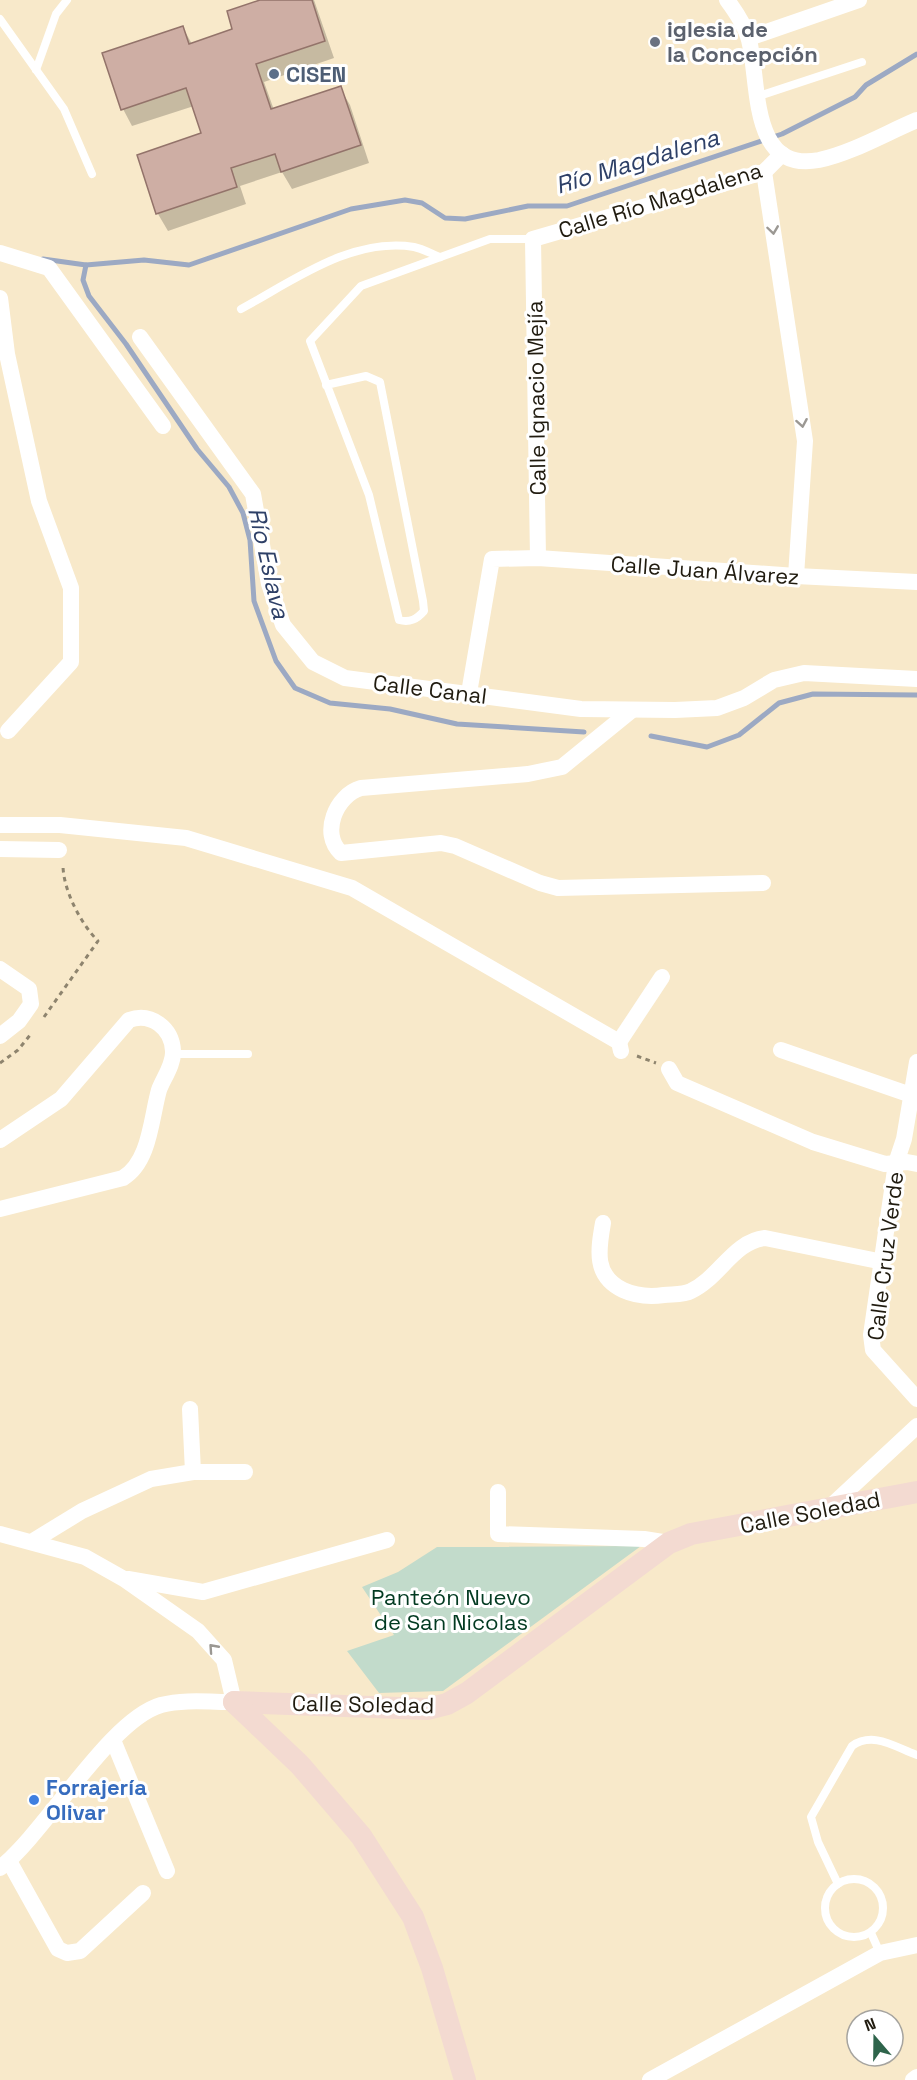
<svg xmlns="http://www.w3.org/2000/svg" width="917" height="2080" font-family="'Space Grotesk',sans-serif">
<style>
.green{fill:#c2dbcb}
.shadow{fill:#0003}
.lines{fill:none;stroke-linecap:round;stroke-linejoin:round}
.stream{stroke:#9ca9c3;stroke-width:5}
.building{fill:#ceaea4;stroke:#93736a;stroke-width:1.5}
.path{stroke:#8e846e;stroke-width:3;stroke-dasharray:4.5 4.5;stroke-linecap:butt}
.lane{stroke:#fff;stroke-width:8}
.street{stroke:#fff;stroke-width:16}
.secondary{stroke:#f3dad1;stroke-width:22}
.oneway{stroke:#9b9893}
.worship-dot{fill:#6b7280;stroke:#fff;stroke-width:2}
.service-dot{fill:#5c6f8a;stroke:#fff;stroke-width:2}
.shop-dot{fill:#3f7fe0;stroke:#fff;stroke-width:2}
.labels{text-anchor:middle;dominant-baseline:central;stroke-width:6;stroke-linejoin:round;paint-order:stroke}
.worship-label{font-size:22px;font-weight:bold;fill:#5b616d;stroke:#fff;text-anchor:start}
.service-label{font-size:22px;font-weight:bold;fill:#4e5e75;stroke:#fff;text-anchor:start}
.street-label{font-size:22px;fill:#201b0f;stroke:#fff}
.park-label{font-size:22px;fill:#023a21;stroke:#fff}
.shop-label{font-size:22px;font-weight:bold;fill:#366cbe;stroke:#fff;text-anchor:start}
.water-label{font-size:24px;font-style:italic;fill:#2e4067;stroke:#fff}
</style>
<rect width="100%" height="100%" fill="#f8e9ca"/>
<!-- green -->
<path class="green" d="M 641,1546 L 443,1691 L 379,1693 L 347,1651 L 394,1635 L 362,1587 L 398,1572 L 437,1547 Z"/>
<!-- shadow -->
<path class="shadow" d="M 265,0 L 314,0 L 334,58 L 264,82 L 274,110 L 340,88 L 350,105 L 369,163 L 292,189 L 282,172 L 240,186 L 246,204 L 168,231 L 158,214 L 138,156 L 203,134 L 194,106 L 132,126 L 123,109 L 183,28 L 192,44 L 234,30 Z"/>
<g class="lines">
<!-- stream -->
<g class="stream">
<path d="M 43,259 L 86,265 L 144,260 L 189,265 L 351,209 L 405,200 L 422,203 L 445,218 L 465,219 L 528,206 L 567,206 L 782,134 L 855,97 L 866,85 L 917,54"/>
<path d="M 86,265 L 83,280 L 89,296 L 126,344 L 197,449 L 229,487 L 243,513 L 250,540 L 254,601 L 276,661 L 295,688 L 330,703 L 390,709 L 457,724 L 584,732"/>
<path d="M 651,736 L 707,747 L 739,735 L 779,703 L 813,694 L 917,695"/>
</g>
</g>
<!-- building -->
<path class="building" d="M 260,0 L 312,0 L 325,41 L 256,64 L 271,109 L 341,86 L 361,145 L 281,172 L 275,154 L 231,168 L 237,187 L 156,214 L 137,155 L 201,133 L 186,88 L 121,110 L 102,53 L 183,26 L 189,44 L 232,29 L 227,11 Z"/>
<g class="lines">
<!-- path -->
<g class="path">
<path d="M 44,1017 L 98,941 C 81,924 63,890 63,865"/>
<path d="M 637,1056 L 656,1063"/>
<path d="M 0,1063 L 18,1050 L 31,1034"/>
</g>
<!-- lane -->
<g class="lane">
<path d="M 0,19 L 64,109 L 92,174"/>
<path d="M 36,70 L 56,14 L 67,0"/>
<path d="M 759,96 L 862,62"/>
<path d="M 241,309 C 293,281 351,237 414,247 C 423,249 432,254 440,257"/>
<path d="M 326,385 L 366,376 L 380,382 L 423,601 L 424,611 C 417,619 410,623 399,620 L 369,495 L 310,341 L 361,286 L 490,239 L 533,239"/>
<path d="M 174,1054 L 248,1054"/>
<circle cx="854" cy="1908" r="29"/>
<path d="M 838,1884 L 818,1842 L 811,1817 L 852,1746 C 873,1731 895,1747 917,1755"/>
<path d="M 871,1933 L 880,1953"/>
</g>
<!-- street -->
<g class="street">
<path d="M 727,0 C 736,12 745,25 749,40 C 760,83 749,173 819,160 C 852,153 886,133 917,120"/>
<path d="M 749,38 L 859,0"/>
<path d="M 764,172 L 805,441 L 796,576"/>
<path d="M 0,253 L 49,268 L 163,426"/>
<path d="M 0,298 L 7,354 L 39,501 L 71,588 L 71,662 L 8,731"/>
<path d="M 140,337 L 253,494 L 269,584 L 283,625 L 313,662 L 345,678 L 581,709 L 675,710 L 717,708 L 744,698 L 774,680 L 804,673 L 917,679"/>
<path d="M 538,558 L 533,239 L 764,172 L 782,154"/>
<path d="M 469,693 L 492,559 L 538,558 L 796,576 L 917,582"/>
<path d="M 632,710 L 562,767 L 528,774 L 361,788 C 336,795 320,834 341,853 L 441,843 L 455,846 L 540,883 L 558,888 L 763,883"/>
<path d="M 0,825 L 60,825 L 186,838 L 352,888 L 619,1042 L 621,1051"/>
<path d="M 0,849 L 59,850"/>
<path d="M 0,969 L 29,989 L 31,1004 L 19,1021 L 0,1036"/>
<path d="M 619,1042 L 662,977"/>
<path d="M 781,1050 L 911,1095"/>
<path d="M 917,1062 L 904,1139 L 896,1163 L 871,1335 L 873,1350 L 917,1399"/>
<path d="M 669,1069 L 677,1083 L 813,1142 L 885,1164 L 907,1162 L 917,1164"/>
<path d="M 0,1140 L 61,1099 L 129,1020 C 151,1012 172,1028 173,1051 C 174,1064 163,1079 159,1090 C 151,1118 150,1162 123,1178 L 0,1209"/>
<path d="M 603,1223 C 598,1251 594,1276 623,1290 C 636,1296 650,1297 664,1295 C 673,1294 684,1295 691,1291 C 719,1278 734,1241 765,1238 L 883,1262"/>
<path d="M 193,1472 L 245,1472"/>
<path d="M 498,1492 L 498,1534 L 644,1539 L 669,1543"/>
<path d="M 831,1506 L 917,1426"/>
<path d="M 0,1534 L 85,1557 L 124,1579 L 198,1631 L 224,1660 L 234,1702 C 210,1702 184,1699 161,1705 C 109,1720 46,1832 0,1868"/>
<path d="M 33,1541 L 82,1511 L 151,1479 L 193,1472 L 190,1409"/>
<path d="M 128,1579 L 203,1592 L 387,1540"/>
<path d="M 113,1740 L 167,1871"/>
<path d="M 9,1861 L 58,1949 L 67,1953 L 80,1951 L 143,1893"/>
<path d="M 650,2080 L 880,1953 L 917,1945"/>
<path d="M 913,2080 L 917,2077"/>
</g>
<!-- secondary -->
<g class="secondary">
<path d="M 234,1702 L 427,1709 L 447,1704 L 467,1693 L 669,1543 L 691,1534 L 917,1492"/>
<path d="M 234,1702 L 300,1765 L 361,1836 L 413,1917 L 432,1968 L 465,2080"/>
</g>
</g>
<!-- one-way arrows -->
<defs><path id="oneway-chevron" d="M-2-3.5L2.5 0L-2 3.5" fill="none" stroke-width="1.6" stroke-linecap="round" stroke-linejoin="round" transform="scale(1.5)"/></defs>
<g class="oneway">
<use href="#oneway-chevron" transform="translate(773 230) rotate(82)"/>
<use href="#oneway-chevron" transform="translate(802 423) rotate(80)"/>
<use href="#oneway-chevron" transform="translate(213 1648) rotate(-132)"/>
</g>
<!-- markers -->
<circle class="worship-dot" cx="655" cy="42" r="6"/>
<circle class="service-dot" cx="274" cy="74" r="6"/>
<circle class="shop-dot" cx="34" cy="1800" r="6"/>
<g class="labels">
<!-- worship labels -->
<g class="worship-label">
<text x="667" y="29">iglesia de<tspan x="667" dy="25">la Concepción</tspan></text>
</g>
<!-- service labels -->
<g class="service-label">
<text x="286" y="74">CISEN</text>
</g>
<!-- street labels -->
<g class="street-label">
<text transform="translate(660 200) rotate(-17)">Calle Río Magdalena</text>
<text transform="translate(536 398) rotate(-91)">Calle Ignacio Mejía</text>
<text transform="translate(705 570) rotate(4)">Calle Juan Álvarez</text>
<text transform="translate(430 689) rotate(7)">Calle Canal</text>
<text transform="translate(885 1256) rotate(-83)">Calle Cruz Verde</text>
<text transform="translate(810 1512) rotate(-11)">Calle Soledad</text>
<text transform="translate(363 1704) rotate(1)">Calle Soledad</text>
</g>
<!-- park labels -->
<g class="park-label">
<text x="451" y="1597">Panteón Nuevo<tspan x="451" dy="25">de San Nicolas</tspan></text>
</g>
<!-- shop labels -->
<g class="shop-label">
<text x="46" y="1787">Forrajería<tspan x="46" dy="25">Olivar</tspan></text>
</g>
<!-- water labels -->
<g class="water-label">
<text transform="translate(637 161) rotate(-17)">Río Magdalena</text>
<text transform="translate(269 563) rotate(77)">Río Eslava</text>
</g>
</g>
<!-- north arrow -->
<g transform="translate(875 2038) rotate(340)"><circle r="28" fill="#ffffff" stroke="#a6a49f" stroke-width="1.5"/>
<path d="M0-4.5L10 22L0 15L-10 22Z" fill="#2e644b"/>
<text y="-9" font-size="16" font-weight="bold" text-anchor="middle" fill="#201b0f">N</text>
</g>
</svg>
